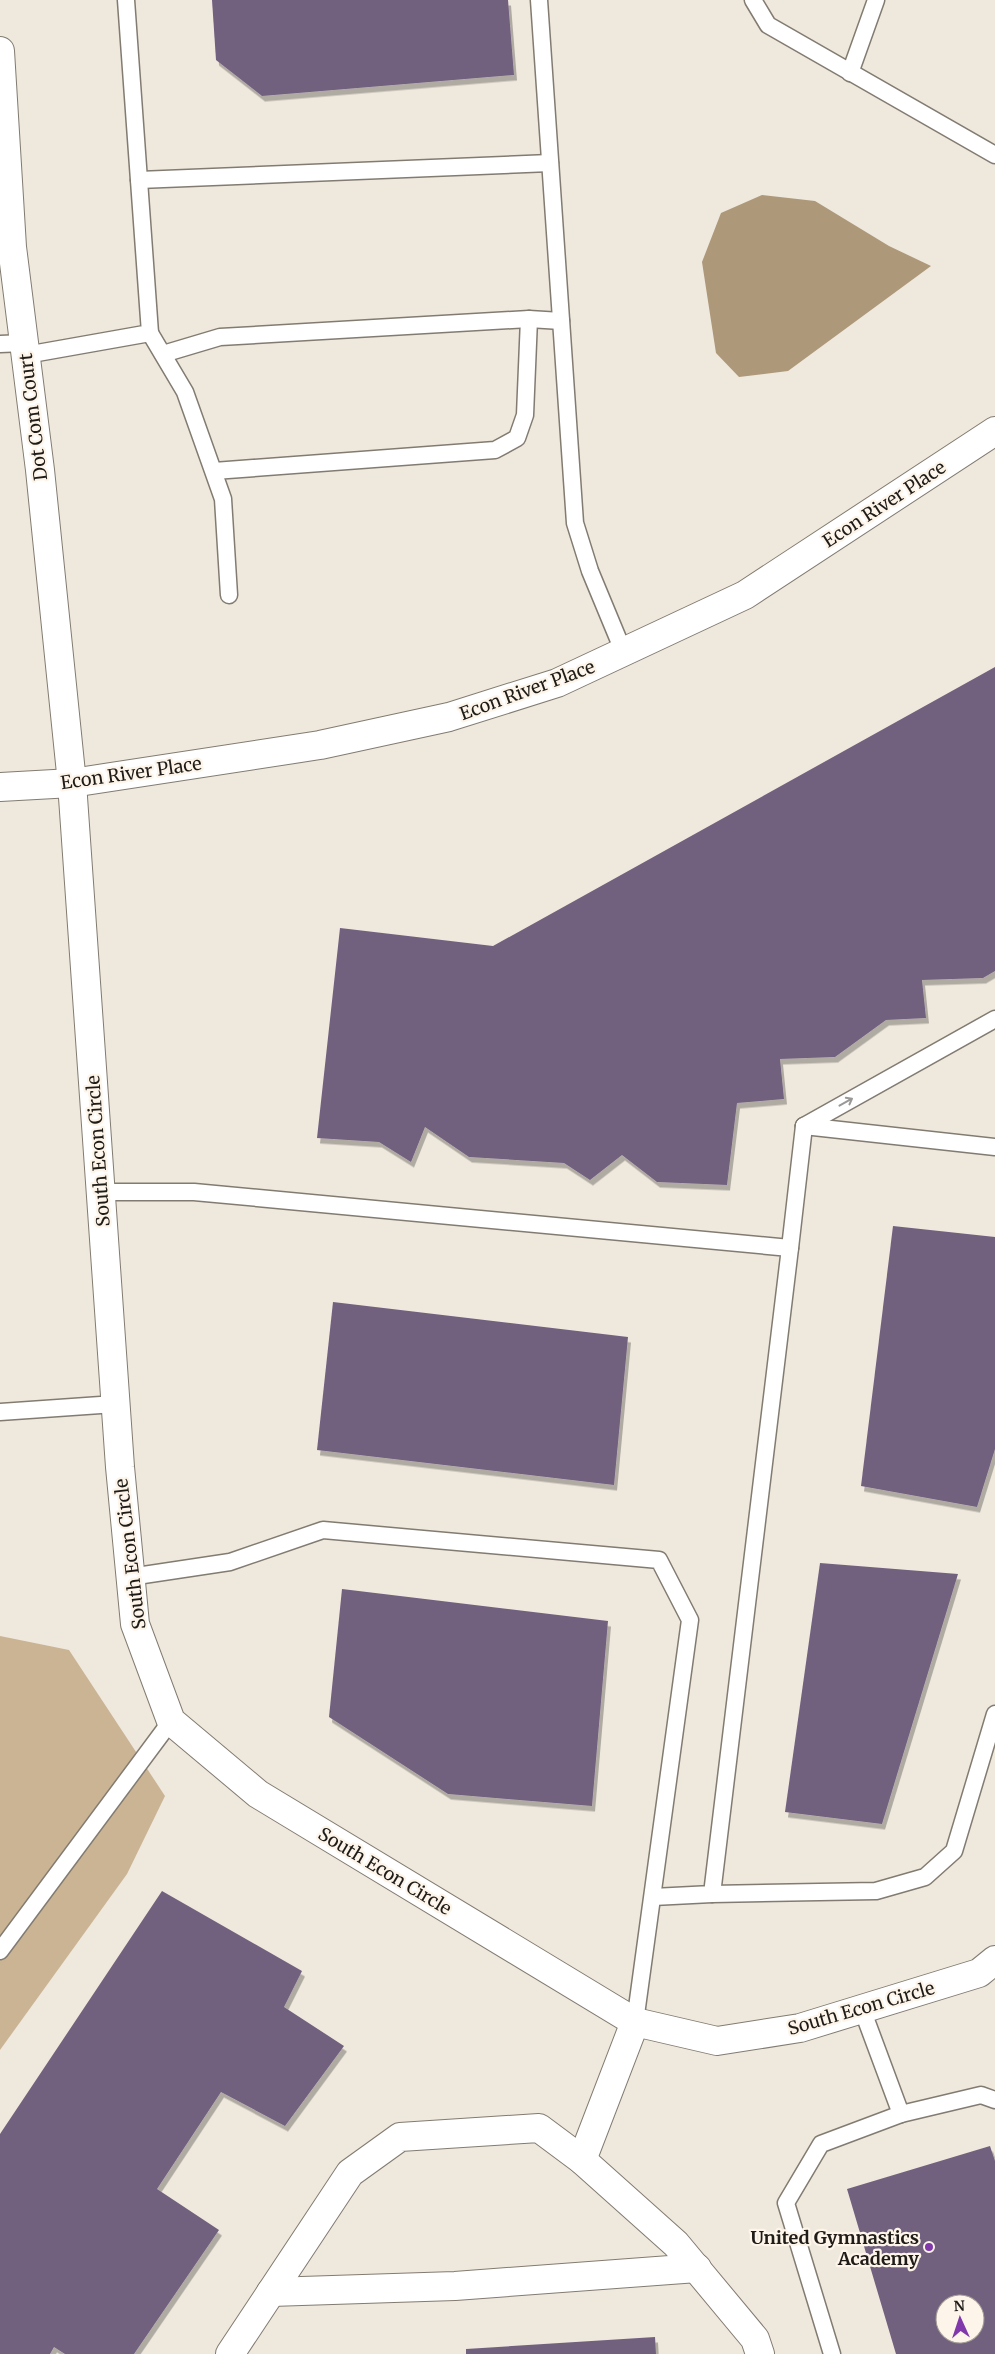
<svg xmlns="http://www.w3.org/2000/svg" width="995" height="2354" font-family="Merriweather,serif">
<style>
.forest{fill:#cab494}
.water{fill:#ad9879}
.building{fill:#72617f;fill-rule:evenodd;filter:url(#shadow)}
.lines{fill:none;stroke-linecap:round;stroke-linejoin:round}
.service-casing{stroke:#827b71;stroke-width:19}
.minor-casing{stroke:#827b71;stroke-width:30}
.service{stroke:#fff;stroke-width:16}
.minor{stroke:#fff;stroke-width:28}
.oneway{stroke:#9a9997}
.poi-dot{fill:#8138ab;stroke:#fdf5ea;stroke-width:2}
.labels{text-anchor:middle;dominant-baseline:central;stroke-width:4.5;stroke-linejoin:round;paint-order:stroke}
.street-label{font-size:18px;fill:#1f1c18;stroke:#fdf5ea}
.poi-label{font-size:18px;font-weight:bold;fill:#1f1c18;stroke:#fdf5ea;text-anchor:end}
</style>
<defs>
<filter id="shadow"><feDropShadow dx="3" dy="5.5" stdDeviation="0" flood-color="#0004"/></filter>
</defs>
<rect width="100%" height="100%" fill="#efe8dd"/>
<!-- forest -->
<path class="forest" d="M 0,1636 L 69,1650 L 165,1796 L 127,1874 L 0,2050 Z"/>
<!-- water -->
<path class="water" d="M 762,195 L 815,201 L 889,246 L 931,266 L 788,371 L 739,377 L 716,353 L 702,262 L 721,213 Z"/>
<!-- building -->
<g class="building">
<path d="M 212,0 L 508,0 L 514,75 L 262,96 L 216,60 Z"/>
<path d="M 995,667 L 995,971 L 983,978 L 922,980 L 926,1018 L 886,1020 L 835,1057 L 780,1059 L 784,1099 L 737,1103 L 727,1185 L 657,1182 L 622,1155 L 590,1180 L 564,1163 L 469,1157 L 425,1127 L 411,1162 L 379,1142 L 317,1138 L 340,928 L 493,946 Z"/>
<path d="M 893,1226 L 995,1237 L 995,1449 L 977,1507 L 861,1486 Z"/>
<path d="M 333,1302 L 628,1337 L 614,1485 L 317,1450 Z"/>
<path d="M 820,1563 L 958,1574 L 882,1824 L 785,1812 Z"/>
<path d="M 342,1589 L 608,1621 L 592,1806 L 448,1794 L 329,1717 Z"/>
<path d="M 162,1891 L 302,1971 L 284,2007 L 344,2046 L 285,2126 L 221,2092 L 157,2189 L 219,2230 L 134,2354 L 65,2354 L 54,2347 L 50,2354 L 0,2354 L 0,2134 Z"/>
<path d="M 990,2146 L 995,2161 L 995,2354 L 896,2354 L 847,2189 ZM 945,2304 L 975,2304 L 975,2334 L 945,2334 Z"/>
<path d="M 655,2337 L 656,2354 L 466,2354 L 466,2349 Z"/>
</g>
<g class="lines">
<defs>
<g id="service">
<path d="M 539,0 L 575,523 L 590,571 L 624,653"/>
<path d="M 753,0 L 768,25 L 995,155"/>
<path d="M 850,73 L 876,0"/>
<path d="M 139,180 L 550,163"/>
<path d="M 150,333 L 185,392 L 223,499 L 229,595"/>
<path d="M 0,344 L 24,343"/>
<path d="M 163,354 L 220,337 L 529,319 L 561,321"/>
<path d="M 26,355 L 150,333 L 126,0"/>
<path d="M 214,471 L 495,450 L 517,438 L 525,415 L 529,319"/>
<path d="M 804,1126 L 995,1019"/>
<path d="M 804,1126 L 995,1147"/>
<path d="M 101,1192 L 194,1192 L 790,1248 L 712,1894 L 653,1897"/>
<path d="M 790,1248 L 804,1126"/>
<path d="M 0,1412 L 115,1404"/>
<path d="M 130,1577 L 230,1562 L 323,1530 L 659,1560 L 690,1620 L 635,2022"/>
<path d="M 712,1894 L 876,1891 L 925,1877 L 954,1851 L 995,1714"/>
<path d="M 0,1951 L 171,1721"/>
<path d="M 862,2009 L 901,2114"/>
<path d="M 832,2354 L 786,2203 L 821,2144 L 901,2114 L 981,2095 L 995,2100"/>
</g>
<g id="minor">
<path d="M 0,51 L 12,247 L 40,470 L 72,783 L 120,1467 L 135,1624 L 171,1721 L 258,1794 L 635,2022 L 717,2041 L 800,2028 L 979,1973 L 995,1960"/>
<path d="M 0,787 L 72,783 L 320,745 L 449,717 L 557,683 L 745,595 L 995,431"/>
<path d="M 582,2160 L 635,2022"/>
<path d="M 271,2292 L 455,2286 L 697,2268"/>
<path d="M 230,2354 L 350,2173 L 400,2137 L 539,2128 L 582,2160 L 676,2244 L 755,2339 L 760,2354"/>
</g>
</defs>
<!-- service casing -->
<use href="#service" class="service-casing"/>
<!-- minor casing -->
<use href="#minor" class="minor-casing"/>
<!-- service -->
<use href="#service" class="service"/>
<!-- minor -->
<use href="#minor" class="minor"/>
</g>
<!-- one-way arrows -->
<defs><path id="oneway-shaft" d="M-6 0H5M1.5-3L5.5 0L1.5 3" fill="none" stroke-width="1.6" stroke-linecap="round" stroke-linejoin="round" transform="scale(1.25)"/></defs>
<use class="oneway" href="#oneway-shaft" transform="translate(846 1102) rotate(-29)"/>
<!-- markers -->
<circle class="poi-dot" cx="929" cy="2247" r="5"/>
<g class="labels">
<!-- street labels -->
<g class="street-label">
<text transform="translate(33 417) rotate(-97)">Dot Com Court</text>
<text transform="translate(884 504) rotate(-33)">Econ River Place</text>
<text transform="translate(527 690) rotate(-20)">Econ River Place</text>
<text transform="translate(131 773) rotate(-8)">Econ River Place</text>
<text transform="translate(98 1151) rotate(-94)">South Econ Circle</text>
<text transform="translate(130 1554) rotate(-97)">South Econ Circle</text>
<text transform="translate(385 1871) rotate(31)">South Econ Circle</text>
<text transform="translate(861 2008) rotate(-16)">South Econ Circle</text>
</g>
<!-- poi labels -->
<g class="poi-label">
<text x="919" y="2237">United Gymnastics<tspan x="919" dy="21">Academy</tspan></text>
</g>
</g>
<!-- north arrow -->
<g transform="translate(960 2319) rotate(357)"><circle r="24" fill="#fdf5ea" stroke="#a49e96"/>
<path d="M0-4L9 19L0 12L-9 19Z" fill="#8138ab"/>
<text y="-8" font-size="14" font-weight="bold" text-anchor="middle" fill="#1f1c18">N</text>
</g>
</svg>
